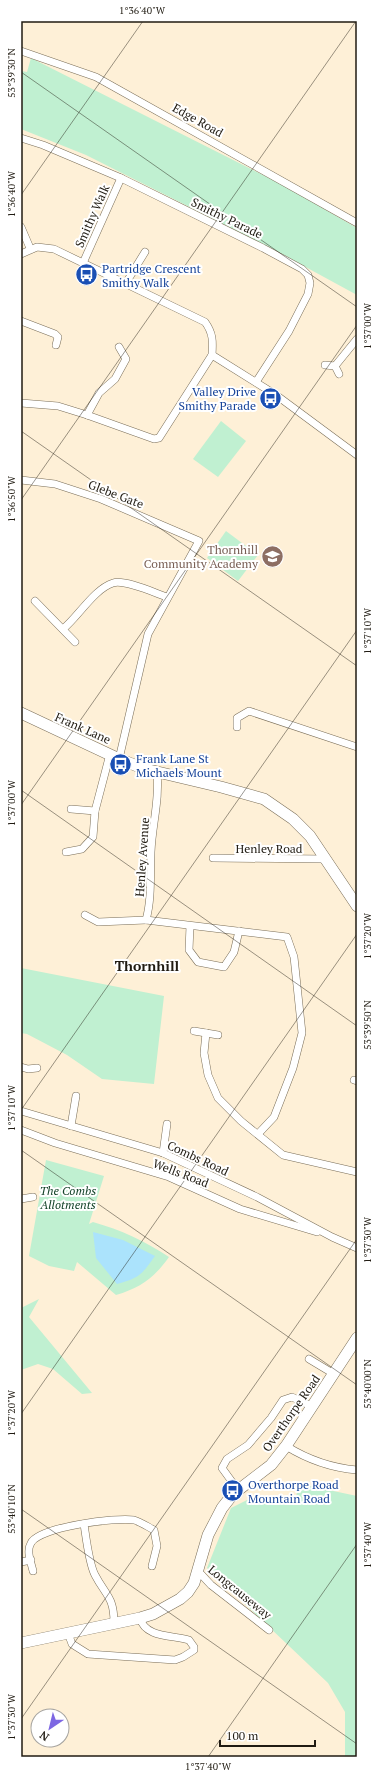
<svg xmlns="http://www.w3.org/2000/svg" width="378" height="1778" font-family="'PT Serif',serif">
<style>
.green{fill:#c0f0d1}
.water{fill:#abe3fc}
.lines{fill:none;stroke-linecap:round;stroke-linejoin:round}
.street-casing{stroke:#7a6e58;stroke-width:8}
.secondary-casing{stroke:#7a6e58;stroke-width:12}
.street{stroke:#fff;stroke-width:7}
.secondary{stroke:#fff;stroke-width:11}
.ticks{fill:none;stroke:#201b12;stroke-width:1;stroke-opacity:0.45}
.labels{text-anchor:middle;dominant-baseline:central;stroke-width:4;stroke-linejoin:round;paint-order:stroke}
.street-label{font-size:12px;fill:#201b12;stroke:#fff}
.transit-label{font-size:12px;fill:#164399;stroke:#fff;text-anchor:start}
.education-label{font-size:12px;fill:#785e54;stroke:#fff;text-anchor:end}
.park-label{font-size:12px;font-style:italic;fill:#144329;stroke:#fff}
.quarter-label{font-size:14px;font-weight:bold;fill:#201b12;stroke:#fff}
.neatline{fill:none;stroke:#201b12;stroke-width:1.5}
.ticks-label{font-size:10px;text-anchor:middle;fill:#201b12}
</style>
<rect width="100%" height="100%" fill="#fef0d7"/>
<!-- green -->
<g class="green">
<path d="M 31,58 L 281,184 L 357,228 L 357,295 L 267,246 L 86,155 L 21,129 L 21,71 L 27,72 Z"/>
<path d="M 221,421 L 246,441 L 218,477 L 193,459 Z"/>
<path d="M 226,531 L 258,555 L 238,581 L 207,558 Z"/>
<path d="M 21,968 L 164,996 L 154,1084 L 102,1079 L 67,1055 L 27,1034 L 21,1033 Z"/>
<path d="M 46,1160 L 104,1176 L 89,1224 L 93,1222 C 121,1230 145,1241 169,1257 C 154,1278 140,1288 116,1295 L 77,1262 L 74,1271 L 49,1266 L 29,1256 Z"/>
<path d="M 39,1299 L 29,1317 L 92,1393 L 82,1394 L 53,1369 L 38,1364 L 21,1370 L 21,1308 Z"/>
<path d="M 305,1485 L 357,1496 L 357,1757 L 345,1757 L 345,1712 L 328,1683 L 207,1568 L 231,1508 L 249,1499 L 295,1505 L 297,1492 Z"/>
</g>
<!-- water -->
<path class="water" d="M 93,1232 L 123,1240 L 155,1256 C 142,1274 140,1278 117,1284 L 96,1258 Z"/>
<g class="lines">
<defs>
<g id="street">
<path d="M 21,51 L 96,77 L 357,223"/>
<path d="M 21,138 L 43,145 L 121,178 L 263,248 L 302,269 L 308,275 L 310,283 L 308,294 L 289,331 L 256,382"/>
<path d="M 21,227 L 30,248"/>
<path d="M 21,254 L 37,247 L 54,249 L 205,322 C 213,333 213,341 212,355 L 159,438 L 154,439 L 87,415 L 58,406 L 21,403"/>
<path d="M 83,263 L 121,178"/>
<path d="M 126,283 L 145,252"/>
<path d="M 21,321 L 55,334 L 58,337 L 56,345"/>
<path d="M 212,355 L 276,395 L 357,455"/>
<path d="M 325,365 L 335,366 L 357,339"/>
<path d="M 335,366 L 339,374"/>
<path d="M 87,415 L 99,393 L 115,379 L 126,359 L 119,347"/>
<path d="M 21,480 L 55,484 L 101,499 L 199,541 L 148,634 L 119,759"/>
<path d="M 35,601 L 75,642"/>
<path d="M 63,629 C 78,617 94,589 113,583 C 124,579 155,593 167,597"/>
<path d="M 237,727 L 237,718 L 249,711 L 357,747"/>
<path d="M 71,809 L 95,811"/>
<path d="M 66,852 L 82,849 L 93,837 L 95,811 L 110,754"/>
<path d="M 213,858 L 325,859"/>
<path d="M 85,915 L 98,922 L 146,920 C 152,898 150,875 151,852 C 152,825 160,799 157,772"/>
<path d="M 146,920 L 287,937 L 294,957 L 302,1033 L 293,1068 L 274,1117 L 258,1134"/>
<path d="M 190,926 L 189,950 L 198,962 L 224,967 L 234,952 L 239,931"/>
<path d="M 194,1031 L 218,1035"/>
<path d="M 206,1033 L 204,1053 L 208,1075 L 218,1098 L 241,1121 L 283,1155 L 357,1172"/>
<path d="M 21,1067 L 28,1069 L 37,1068"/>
<path d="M 354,1080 L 357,1081"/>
<path d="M 21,1111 L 163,1153 L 257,1197 L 332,1237 L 357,1248"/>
<path d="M 71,1126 L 76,1096"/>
<path d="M 21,1130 L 55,1143 L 169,1177 L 240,1209 L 317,1232"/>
<path d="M 163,1153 L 167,1124"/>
<path d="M 21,1199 L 33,1197"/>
<path d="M 309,1359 L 334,1374"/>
<path d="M 286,1446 C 307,1459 333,1468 357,1470"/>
<path d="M 238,1490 L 222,1468 L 227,1459 L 248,1445 L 271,1418 L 283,1400 L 292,1397 L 311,1406"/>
<path d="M 84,1524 C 86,1537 89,1564 95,1575 C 106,1596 114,1597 114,1623"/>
<path d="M 21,1562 L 31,1560"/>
<path d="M 33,1571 C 31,1562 26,1551 31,1543 C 39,1527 116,1517 134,1520 C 141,1522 148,1527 154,1530 L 157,1546 L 152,1566"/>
<path d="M 198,1571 L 211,1585 L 269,1630"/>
<path d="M 68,1633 L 72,1644 L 88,1654 L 175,1660 L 183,1657 L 194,1650 L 194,1647 L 189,1640 C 173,1635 145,1638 140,1618"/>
</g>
<g id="secondary">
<path d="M 21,713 L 119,759 L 145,769 L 221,787 L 264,799 L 293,819 L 310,836 L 357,906"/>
<path d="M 21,1643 L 140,1618 L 153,1614 L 180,1599 L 188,1592 L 194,1583 L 208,1535 L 222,1508 L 233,1494 L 271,1465 L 286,1446 L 357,1338"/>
</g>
</defs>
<!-- street casing -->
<use href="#street" class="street-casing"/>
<!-- secondary casing -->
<use href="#secondary" class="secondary-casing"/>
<!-- street -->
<use href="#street" class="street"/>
<!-- secondary -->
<use href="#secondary" class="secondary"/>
</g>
<!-- ticks -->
<path class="ticks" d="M 21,72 L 357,307M 21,195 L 143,21M 21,431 L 357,666M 21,500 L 356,21M 21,790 L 357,1026M 21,805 L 357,325M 21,1110 L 357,630M 21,1150 L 357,1385M 21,1414 L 357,934M 21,1509 L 357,1744M 21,1719 L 357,1239M 208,1757 L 357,1544"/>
<!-- icons -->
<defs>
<symbol id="bus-disc" viewBox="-11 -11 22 22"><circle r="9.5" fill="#1a4fb4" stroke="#fff"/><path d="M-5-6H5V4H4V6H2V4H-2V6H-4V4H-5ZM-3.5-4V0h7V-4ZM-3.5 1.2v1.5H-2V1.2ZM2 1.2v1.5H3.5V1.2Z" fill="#fff"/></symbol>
<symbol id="school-disc" viewBox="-11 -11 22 22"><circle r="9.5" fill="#8d6e63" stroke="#fff"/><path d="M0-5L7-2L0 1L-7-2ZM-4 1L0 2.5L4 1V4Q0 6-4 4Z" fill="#fff"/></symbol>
</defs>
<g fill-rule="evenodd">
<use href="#bus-disc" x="74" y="262" width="25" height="25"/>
<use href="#bus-disc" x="258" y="386" width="25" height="25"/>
<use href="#school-disc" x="260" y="544" width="25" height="25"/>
<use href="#bus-disc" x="108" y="752" width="25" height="25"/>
<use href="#bus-disc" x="220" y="1478" width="25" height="25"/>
</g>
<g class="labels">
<!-- street labels -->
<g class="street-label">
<text transform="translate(198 120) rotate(29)">Edge Road</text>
<text transform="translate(92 216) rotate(-66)">Smithy Walk</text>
<text transform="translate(227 218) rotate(26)">Smithy Parade</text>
<text transform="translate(116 494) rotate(21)">Glebe Gate</text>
<text transform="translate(83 728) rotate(24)">Frank Lane</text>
<text x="269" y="848">Henley Road</text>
<text transform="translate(142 857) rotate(-86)">Henley Avenue</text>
<text transform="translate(198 1158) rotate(25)">Combs Road</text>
<text transform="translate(181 1173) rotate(21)">Wells Road</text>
<text transform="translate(291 1413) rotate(-55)">Overthorpe Road</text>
<text transform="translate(240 1592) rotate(39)">Longcauseway</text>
</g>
<!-- transit labels -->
<g class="transit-label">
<text x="102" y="268">Partridge Crescent<tspan x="102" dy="14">Smithy Walk</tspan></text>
<text x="256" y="391" text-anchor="end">Valley Drive<tspan x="256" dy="14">Smithy Parade</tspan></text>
<text x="136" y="758">Frank Lane St<tspan x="136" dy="14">Michaels Mount</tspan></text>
<text x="248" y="1484">Overthorpe Road<tspan x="248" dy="14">Mountain Road</tspan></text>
</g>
<!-- education labels -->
<g class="education-label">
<text x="258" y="549">Thornhill<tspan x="258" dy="14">Community Academy</tspan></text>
</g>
<!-- park labels -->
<g class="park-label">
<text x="68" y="1190">The Combs<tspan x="68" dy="14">Allotments</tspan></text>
</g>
<!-- quarter labels -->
<g class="quarter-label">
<text x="147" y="965">Thornhill</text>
</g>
</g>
<!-- border -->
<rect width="378" height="1778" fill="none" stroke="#ffffff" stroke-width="44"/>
<!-- north arrow -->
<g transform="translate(50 1728) rotate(215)"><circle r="19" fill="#ffffff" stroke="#a6a4a0"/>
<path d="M0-3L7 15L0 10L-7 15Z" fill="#7d67e3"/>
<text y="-6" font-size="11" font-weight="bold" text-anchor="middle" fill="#201b12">N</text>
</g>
<!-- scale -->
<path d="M220 1740v6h95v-6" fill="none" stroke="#201b12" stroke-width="2"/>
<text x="226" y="1740" font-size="12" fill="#201b12" stroke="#ffffff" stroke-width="3" paint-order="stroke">100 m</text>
<rect x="22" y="22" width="334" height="1734" class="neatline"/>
<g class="ticks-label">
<text x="142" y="14">1°36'40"W</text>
<text transform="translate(11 73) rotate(-90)" y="4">53°39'30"N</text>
<text transform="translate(11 194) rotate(-90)" y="4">1°36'40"W</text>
<text transform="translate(367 326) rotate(-90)" y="4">1°37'00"W</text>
<text transform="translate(11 499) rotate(-90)" y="4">1°36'50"W</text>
<text transform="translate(367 631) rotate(-90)" y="4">1°37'10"W</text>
<text transform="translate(11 803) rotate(-90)" y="4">1°37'00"W</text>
<text transform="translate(367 936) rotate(-90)" y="4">1°37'20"W</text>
<text transform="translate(367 1025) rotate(-90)" y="4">53°39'50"N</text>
<text transform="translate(11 1108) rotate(-90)" y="4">1°37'10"W</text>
<text transform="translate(367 1240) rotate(-90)" y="4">1°37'30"W</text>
<text transform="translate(367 1384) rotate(-90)" y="4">53°40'00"N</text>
<text transform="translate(11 1413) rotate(-90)" y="4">1°37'20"W</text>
<text transform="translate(11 1509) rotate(-90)" y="4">53°40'10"N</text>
<text transform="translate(367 1545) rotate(-90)" y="4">1°37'40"W</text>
<text transform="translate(11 1717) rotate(-90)" y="4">1°37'30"W</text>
<text x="208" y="1770">1°37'40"W</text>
</g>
</svg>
